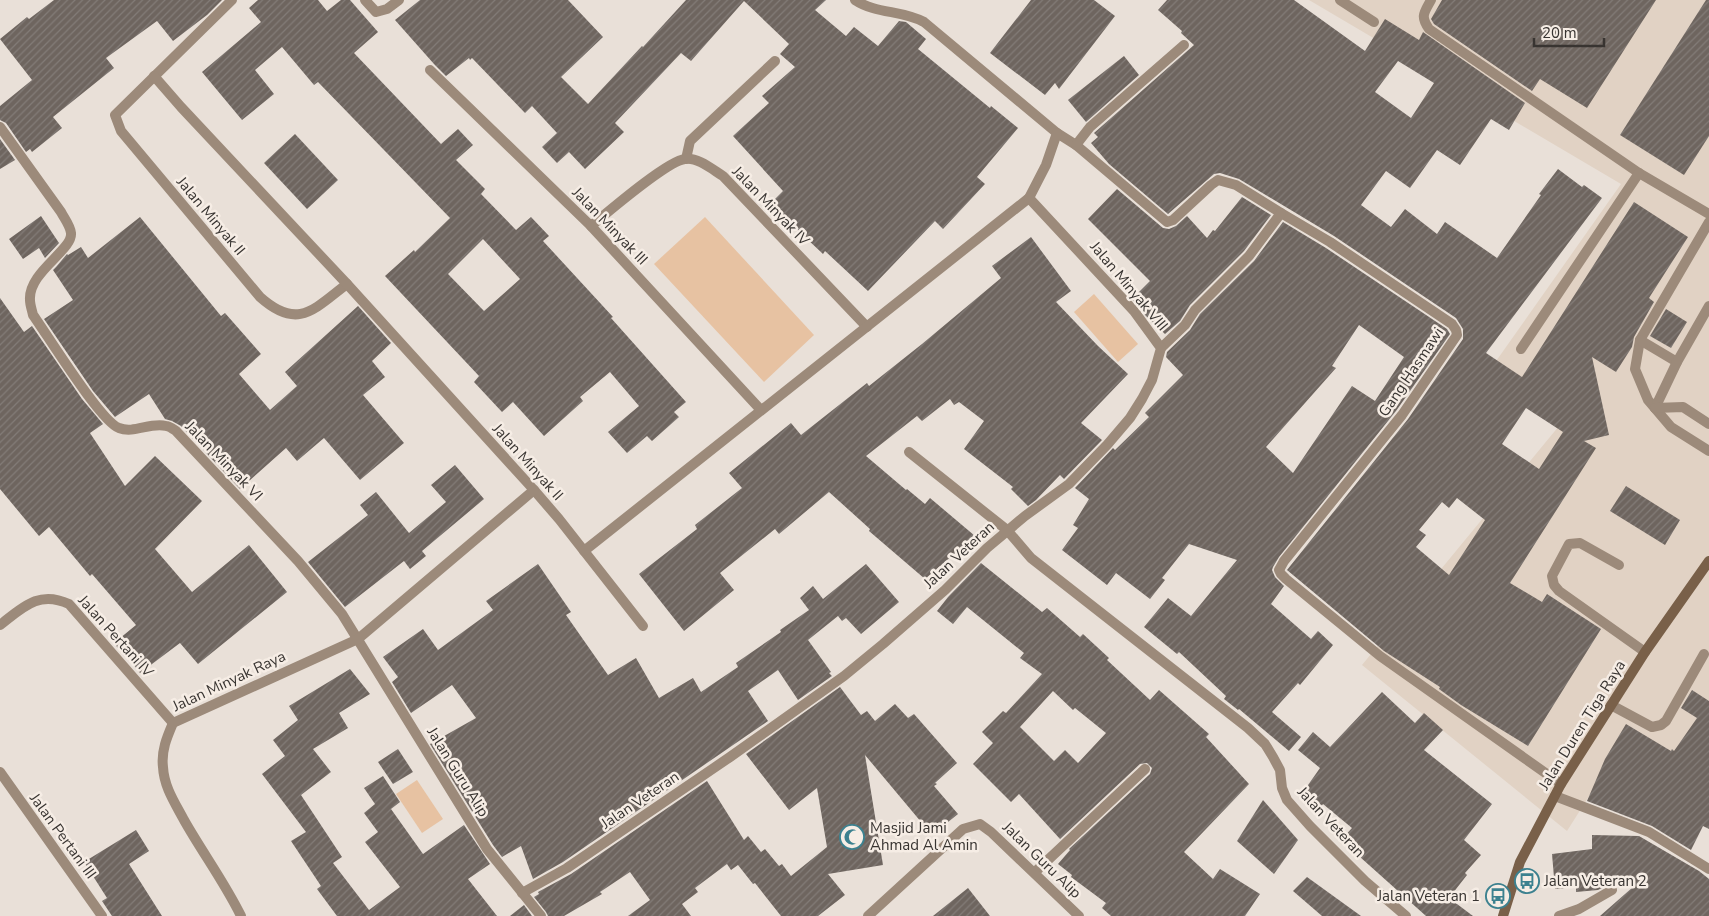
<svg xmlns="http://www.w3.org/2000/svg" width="1709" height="916" font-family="'Nunito Sans',sans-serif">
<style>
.built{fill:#e1d2c4}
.park{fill:#e7c2a2}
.building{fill:url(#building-hatch);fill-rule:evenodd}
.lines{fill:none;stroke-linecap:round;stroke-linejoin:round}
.service{stroke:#9c8a7a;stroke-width:10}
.minor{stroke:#9c8a7a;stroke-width:10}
.secondary{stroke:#796049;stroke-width:10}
.labels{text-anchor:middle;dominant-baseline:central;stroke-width:5;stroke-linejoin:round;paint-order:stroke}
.street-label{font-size:15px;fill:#383431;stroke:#f6ede5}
.poi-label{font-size:15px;fill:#383431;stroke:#f6ede5;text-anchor:start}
</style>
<defs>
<pattern id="building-hatch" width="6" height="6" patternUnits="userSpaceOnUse" patternTransform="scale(1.25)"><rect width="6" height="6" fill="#6e655f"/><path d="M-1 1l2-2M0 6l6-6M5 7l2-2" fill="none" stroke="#837c78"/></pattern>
</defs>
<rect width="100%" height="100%" fill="#e9e0d8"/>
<!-- built -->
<path class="built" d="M 1309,0 L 1709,0 L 1709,827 L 1612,760 L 1567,831 L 1362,665 L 1568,415 L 1494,364 L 1621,184 Z"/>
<!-- park -->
<g class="park">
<path d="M 705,217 L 814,335 L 764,382 L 654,264 Z"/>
<path d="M 1094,294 L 1138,344 L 1118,362 L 1074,312 Z"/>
<path d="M 417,780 L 443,819 L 422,833 L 396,794 Z"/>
</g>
<!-- building -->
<g class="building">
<path d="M 54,0 L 222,0 L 207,15 L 173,41 L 157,21 L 106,58 L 114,68 L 53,117 L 62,128 L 32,152 L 30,149 L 26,152 L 6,123 L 0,120 L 0,106 L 32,80 L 0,39 L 27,17 L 29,19 Z"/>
<path d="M 258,0 L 318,0 L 327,11 L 341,0 L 350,0 L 378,32 L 354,53 L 441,144 L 458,129 L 473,145 L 456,160 L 485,189 L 481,194 L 516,230 L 531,217 L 549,236 L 543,241 L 613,317 L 611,318 L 686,402 L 674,412 L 679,417 L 652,441 L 647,436 L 627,453 L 608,432 L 639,406 L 610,372 L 580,397 L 583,401 L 544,436 L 513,402 L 502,412 L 474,382 L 479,376 L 385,276 L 414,250 L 415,252 L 450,218 L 318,82 L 314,85 L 282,47 L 255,70 L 274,94 L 242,120 L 202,72 L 261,22 L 249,8 ZM 483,239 L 520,279 L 484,311 L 448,274 Z"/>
<path d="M 420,0 L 568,0 L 603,37 L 561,77 L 588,104 L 642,46 L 643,47 L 686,0 L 826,0 L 815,10 L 846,36 L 854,27 L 878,46 L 899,21 L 906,22 L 926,39 L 918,49 L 990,108 L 991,106 L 1018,128 L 977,177 L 985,184 L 943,229 L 935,221 L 868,291 L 825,251 L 823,254 L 770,204 L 783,191 L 733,136 L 769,103 L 762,96 L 795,67 L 780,54 L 789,44 L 744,1 L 691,61 L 681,53 L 615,123 L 624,132 L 585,169 L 569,152 L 557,163 L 542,147 L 557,133 L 532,106 L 525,113 L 472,58 L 470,60 L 469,58 L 446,76 L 434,64 L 395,20 Z"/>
<path d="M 1031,0 L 1094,0 L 1115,16 L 1059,89 L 1055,83 L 1045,95 L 990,53 Z"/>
<path d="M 1167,0 L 1294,0 L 1365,51 L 1385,19 L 1419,40 L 1423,32 L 1525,103 L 1509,130 L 1491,119 L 1460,165 L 1437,150 L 1410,188 L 1386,171 L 1361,205 L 1391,227 L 1405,209 L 1437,234 L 1445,222 L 1497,258 L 1541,195 L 1539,194 L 1558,169 L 1582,187 L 1584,185 L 1602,198 L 1486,353 L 1522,377 L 1634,202 L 1688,237 L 1649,298 L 1654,302 L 1634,337 L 1632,347 L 1616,372 L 1592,357 L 1609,435 L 1584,441 L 1596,448 L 1510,583 L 1542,602 L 1547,594 L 1601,629 L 1528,746 L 1461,705 L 1439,689 L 1440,687 L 1384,651 L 1287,570 L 1408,419 L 1463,339 L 1463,329 L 1456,318 L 1334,236 L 1239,179 L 1220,173 L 1214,174 L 1168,214 L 1109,164 L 1091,143 L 1098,137 L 1094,133 L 1194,45 L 1181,33 L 1182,31 L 1158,10 ZM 1398,61 L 1434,83 L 1411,118 L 1375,92 ZM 1526,408 L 1563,432 L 1539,469 L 1502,444 ZM 1457,498 L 1485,520 L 1449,575 L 1416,547 L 1426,535 L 1419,530 L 1442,502 L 1449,508 Z"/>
<path d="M 1442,0 L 1656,0 L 1587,108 L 1540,79 L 1532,91 L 1434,24 L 1431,19 Z"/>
<path d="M 1706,0 L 1709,0 L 1709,136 L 1684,175 L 1620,135 Z"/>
<path d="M 1124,56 L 1139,75 L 1086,122 L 1068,100 Z"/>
<path d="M 295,134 L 338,180 L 307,209 L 264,163 Z"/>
<path d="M 0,139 L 15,160 L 0,169 Z"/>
<path d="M 1117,189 L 1163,228 L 1169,229 L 1176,226 L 1187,216 L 1207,238 L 1213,230 L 1215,231 L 1242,197 L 1271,215 L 1244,251 L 1190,305 L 1180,321 L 1165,334 L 1146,316 L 1132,299 L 1150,281 L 1088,219 Z"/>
<path d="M 41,216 L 59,243 L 45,258 L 39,248 L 23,259 L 9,239 Z"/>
<path d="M 140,217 L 221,316 L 225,313 L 261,354 L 239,374 L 270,410 L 297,386 L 285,372 L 358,306 L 391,343 L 372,361 L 385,377 L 363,395 L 404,443 L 360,480 L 324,438 L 297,461 L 286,448 L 240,489 L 181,426 L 172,421 L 165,419 L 149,394 L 115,417 L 93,391 L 44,319 L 73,300 L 53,270 L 56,267 L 67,254 L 68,255 L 81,247 L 88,258 Z"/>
<path d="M 1283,222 L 1326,248 L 1447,329 L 1450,334 L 1396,411 L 1279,557 L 1273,567 L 1272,570 L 1275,577 L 1284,586 L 1271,604 L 1311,639 L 1318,631 L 1333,645 L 1300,685 L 1298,683 L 1272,712 L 1301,737 L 1289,751 L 1239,709 L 1238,710 L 1224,699 L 1226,696 L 1179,652 L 1177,654 L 1144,627 L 1168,598 L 1191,616 L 1237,560 L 1189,544 L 1162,578 L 1165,580 L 1150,599 L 1116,573 L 1107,585 L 1062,550 L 1078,528 L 1073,525 L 1089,499 L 1075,488 L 1113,448 L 1115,450 L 1149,417 L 1145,413 L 1183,375 L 1166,357 L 1167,352 L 1190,330 L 1200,314 L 1254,261 ZM 1359,325 L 1404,357 L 1375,401 L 1352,386 L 1293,473 L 1266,447 L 1336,368 L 1332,366 Z"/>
<path d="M 1031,237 L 1071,291 L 1056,302 L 1098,346 L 1128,374 L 1081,423 L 1102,440 L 1064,479 L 1060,475 L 1036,500 L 1028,506 L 1011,489 L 1013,487 L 964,449 L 984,421 L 959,402 L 954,405 L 950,399 L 922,421 L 917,416 L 866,456 L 906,490 L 907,489 L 925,504 L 930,498 L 975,536 L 925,579 L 869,531 L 870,529 L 829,492 L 779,534 L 775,529 L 720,573 L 734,590 L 684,631 L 639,574 L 697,529 L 695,525 L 742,488 L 729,473 L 791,423 L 801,435 L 867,383 L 869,386 L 922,344 L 1001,278 L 992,266 Z"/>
<path d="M 0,298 L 24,332 L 32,326 L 82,399 L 103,424 L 90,433 L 125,486 L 155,456 L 202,501 L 155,549 L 192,592 L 249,545 L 287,592 L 198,664 L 180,643 L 140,673 L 127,656 L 125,657 L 114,643 L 136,625 L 92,574 L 90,576 L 49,527 L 39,536 L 0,489 Z"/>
<path d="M 1666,309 L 1687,322 L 1671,348 L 1650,336 Z"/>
<path d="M 455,465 L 484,499 L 422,551 L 426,556 L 410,569 L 404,561 L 345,607 L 308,562 L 368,515 L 360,505 L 376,492 L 409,533 L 446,502 L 431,485 Z"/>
<path d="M 1626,486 L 1680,520 L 1665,545 L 1610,511 Z"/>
<path d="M 981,563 L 1042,612 L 1047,608 L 1080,637 L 1083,634 L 1109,658 L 1107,660 L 1150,700 L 1159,690 L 1209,734 L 1206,737 L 1249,784 L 1184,852 L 1213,879 L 1220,869 L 1260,894 L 1245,916 L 1111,916 L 1102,908 L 1106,903 L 1071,877 L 1072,875 L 1058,864 L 1070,850 L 1069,849 L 1150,774 L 1152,768 L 1147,763 L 1140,764 L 1060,839 L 1019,794 L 1011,802 L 973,764 L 993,743 L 982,732 L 1003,711 L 1006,713 L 1042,674 L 1020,658 L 1024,653 L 967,607 L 953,624 L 937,611 L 948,597 ZM 1053,691 L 1073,710 L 1075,708 L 1106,733 L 1078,763 L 1065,750 L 1054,761 L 1020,727 Z"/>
<path d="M 538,564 L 571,612 L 566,615 L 608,675 L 636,658 L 659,698 L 693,678 L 701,692 L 738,667 L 736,663 L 781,632 L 780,630 L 809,610 L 800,598 L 813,586 L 823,599 L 866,564 L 899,602 L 861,634 L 846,618 L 842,621 L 838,616 L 808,640 L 831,672 L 829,673 L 832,676 L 798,700 L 778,670 L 748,691 L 768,721 L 563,862 L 533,879 L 521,846 L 502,857 L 493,845 L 430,744 L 476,718 L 452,685 L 411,713 L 392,682 L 398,677 L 383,657 L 423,629 L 438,650 L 493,610 L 486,601 Z"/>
<path d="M 350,669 L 370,694 L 339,713 L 348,728 L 313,749 L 331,772 L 301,795 L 342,857 L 333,863 L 369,910 L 400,887 L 365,842 L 378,832 L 364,813 L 375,804 L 364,788 L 383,776 L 400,802 L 391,809 L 423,854 L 464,825 L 490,864 L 468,879 L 497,916 L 337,916 L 317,889 L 321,886 L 291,841 L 306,832 L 262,774 L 285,756 L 273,740 L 298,720 L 289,706 Z"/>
<path d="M 840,687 L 861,715 L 867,711 L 875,721 L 895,704 L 908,718 L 914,714 L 957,763 L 935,783 L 937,784 L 934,786 L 958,814 L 932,835 L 865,755 L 883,865 L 828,874 L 845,895 L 818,916 L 781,916 L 755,883 L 753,884 L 738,865 L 731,870 L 727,864 L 695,888 L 698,892 L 682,904 L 691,916 L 628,916 L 650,900 L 630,872 L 600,892 L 602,894 L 564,916 L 548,916 L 546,912 L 534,897 L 539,894 L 538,892 L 571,874 L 707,781 L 744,840 L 748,836 L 761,852 L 765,849 L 779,866 L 782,864 L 791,876 L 827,847 L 817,788 L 789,810 L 746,754 Z"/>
<path d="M 1692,690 L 1709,701 L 1709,829 L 1703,826 L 1691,850 L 1652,826 L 1587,801 L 1605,759 L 1626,724 L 1671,751 L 1672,749 L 1674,751 L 1697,718 L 1681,708 Z"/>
<path d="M 1382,692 L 1415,723 L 1424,713 L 1443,730 L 1424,750 L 1492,804 L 1464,840 L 1481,855 L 1465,873 L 1467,875 L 1449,898 L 1473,916 L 1426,916 L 1341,840 L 1352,828 L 1323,804 L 1320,808 L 1301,795 L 1320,768 L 1298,750 L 1313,732 L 1330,747 Z"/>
<path d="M 398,749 L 413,772 L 393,784 L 378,762 Z"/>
<path d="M 1263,800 L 1298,840 L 1274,874 L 1237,841 Z"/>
<path d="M 136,830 L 149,851 L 129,864 L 162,916 L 112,916 L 102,901 L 107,898 L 84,862 Z"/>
<path d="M 1592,835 L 1639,836 L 1699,871 L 1709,879 L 1709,916 L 1600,916 L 1633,887 L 1619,888 L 1616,884 L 1612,883 L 1598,890 L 1576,892 L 1576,887 L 1555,889 L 1552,854 L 1592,849 Z"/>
<path d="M 1307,877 L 1361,916 L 1322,916 L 1293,891 Z"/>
<path d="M 968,888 L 990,916 L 933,916 Z"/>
<path d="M 524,905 L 532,916 L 510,916 Z"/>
</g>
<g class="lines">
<!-- service -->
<g class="service">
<path d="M 1431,0 C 1424,13 1420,16 1429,29 L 1639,173 L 1709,214"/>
<path d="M 1709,222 L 1640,340 L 1635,369 L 1648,400 L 1671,427 L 1709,451"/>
<path d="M 1640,340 L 1677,362"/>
<path d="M 1521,349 L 1639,173"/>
<path d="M 1655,408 L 1677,362 L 1709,306"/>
<path d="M 1655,408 L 1683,407 L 1709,424"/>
<path d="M 1619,565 L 1580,543 L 1569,544 L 1552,576 L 1554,585 L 1559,591 L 1645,652"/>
<path d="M 1611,705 L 1652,727 L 1661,725 L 1666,721 L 1704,654"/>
<path d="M 1559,916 L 1579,909 L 1612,890"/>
</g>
<!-- minor -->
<g class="minor">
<path d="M 232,0 L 115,115 L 121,131 L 260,297 C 298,331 314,309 347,284"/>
<path d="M 365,0 L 376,12 L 387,9 L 399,0"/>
<path d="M 855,0 C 876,14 902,10 924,22 L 1057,133 L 1076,145 L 1167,222 L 1173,220 L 1211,185 L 1218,180 L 1236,185 L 1281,213 L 1330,242 L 1452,324 L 1456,330 L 1457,335 L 1402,415 L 1284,561 L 1279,570 L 1281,574 L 1286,579 L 1380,656 L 1561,784"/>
<path d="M 1340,0 L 1374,22"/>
<path d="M 430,70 L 591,226 L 761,410"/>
<path d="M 154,76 L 181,107 L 347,284 L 534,490 L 559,519 L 643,626"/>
<path d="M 0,127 L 61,212 C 64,218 70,225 71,233 C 73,250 28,272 30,300 C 30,305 32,310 33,315 C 48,336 101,422 119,428 C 134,434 150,422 166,426 C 169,426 173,429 176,431 L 298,561 L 342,614 L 487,849 L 541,916"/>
<path d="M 1076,145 L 1090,127 L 1184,45"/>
<path d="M 686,159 L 690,141 L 775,61"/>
<path d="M 591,226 C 608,212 667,161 685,159 C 698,157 713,170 723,176 L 867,327"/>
<path d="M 1161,348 L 1185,325 L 1195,310 L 1249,256 L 1281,213"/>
<path d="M 909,452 L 1007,530 L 1031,558 L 1248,728 L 1265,744 L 1273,757 L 1280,770 L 1282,788 L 1287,800 L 1310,826 L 1365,881 L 1406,916"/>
<path d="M 584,551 L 1029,198 L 1046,165 L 1057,133"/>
<path d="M 0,625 C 23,607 39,590 69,604 L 173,723"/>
<path d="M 0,772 L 102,916"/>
<path d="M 1555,796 L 1649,832 L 1709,869"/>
<path d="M 1035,872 L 1145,769"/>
<path d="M 522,893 L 567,868 L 730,757 L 844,676 L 883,644 L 945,590 L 987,548 L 1025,516 L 1069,484 L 1107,445 L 1130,418 L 1142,399 L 1152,380 L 1161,348 L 1134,311 L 1029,198"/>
<path d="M 241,916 C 225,883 202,852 184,820 C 175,803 164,787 163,767 C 161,751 167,737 173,723 L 358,639 L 534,490"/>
<path d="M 868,916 L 963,829 L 980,824 L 991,832 L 1079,916"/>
</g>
<!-- secondary -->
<path class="secondary" d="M 1503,916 L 1520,862 L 1561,784 L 1645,652 L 1709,561"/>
</g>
<!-- icons -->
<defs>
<symbol id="mosque-ring" viewBox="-11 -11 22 22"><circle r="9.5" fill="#f6ede5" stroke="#3c818f" stroke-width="1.5"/><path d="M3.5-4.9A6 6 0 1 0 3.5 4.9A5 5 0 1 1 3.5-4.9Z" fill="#3c818f"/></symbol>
<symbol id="bus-ring" viewBox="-11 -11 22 22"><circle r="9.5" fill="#f6ede5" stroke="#3c818f" stroke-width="1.5"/><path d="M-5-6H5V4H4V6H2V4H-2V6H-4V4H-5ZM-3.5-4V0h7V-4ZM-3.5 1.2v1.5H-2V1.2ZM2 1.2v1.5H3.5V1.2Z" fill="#3c818f"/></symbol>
</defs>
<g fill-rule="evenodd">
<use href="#mosque-ring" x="838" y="823" width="28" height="28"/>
<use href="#bus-ring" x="1513" y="867" width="28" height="28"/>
<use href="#bus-ring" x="1484" y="882" width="28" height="28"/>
</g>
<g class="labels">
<!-- street labels -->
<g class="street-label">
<text transform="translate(771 206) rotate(46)">Jalan Minyak IV</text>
<text transform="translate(211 216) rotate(50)">Jalan Minyak II</text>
<text transform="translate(610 226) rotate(46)">Jalan Minyak III</text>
<text transform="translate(1129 286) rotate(50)">Jalan Minyak VIII</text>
<text transform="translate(1411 372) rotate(-56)">Gang Hasmawi</text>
<text transform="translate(224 461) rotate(46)">Jalan Minyak VI</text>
<text transform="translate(528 462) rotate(48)">Jalan Minyak II</text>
<text transform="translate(959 555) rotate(-43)">Jalan Veteran</text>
<text transform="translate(116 636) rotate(48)">Jalan Pertani IV</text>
<text transform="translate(229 681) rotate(-25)">Jalan Minyak Raya</text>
<text transform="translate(1582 725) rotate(-58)">Jalan Duren Tiga Raya</text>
<text transform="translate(458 772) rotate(58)">Jalan Guru Alip</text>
<text transform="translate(640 800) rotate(-34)">Jalan Veteran</text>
<text transform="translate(1331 822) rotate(47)">Jalan Veteran</text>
<text transform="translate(63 836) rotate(54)">Jalan Pertani III</text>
<text transform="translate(1042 860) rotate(44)">Jalan Guru Alip</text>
</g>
<!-- poi labels -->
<g class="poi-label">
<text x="870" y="828">Masjid Jami<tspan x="870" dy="17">Ahmad Al Amin</tspan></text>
<text x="1544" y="881">Jalan Veteran 2</text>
<text x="1480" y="896" text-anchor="end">Jalan Veteran 1</text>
</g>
</g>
<!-- scale -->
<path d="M1534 38v8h70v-8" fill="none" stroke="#383431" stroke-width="2.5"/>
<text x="1542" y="38" font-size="15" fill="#383431" stroke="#f6ede5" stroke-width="4" paint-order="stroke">20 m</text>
</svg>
